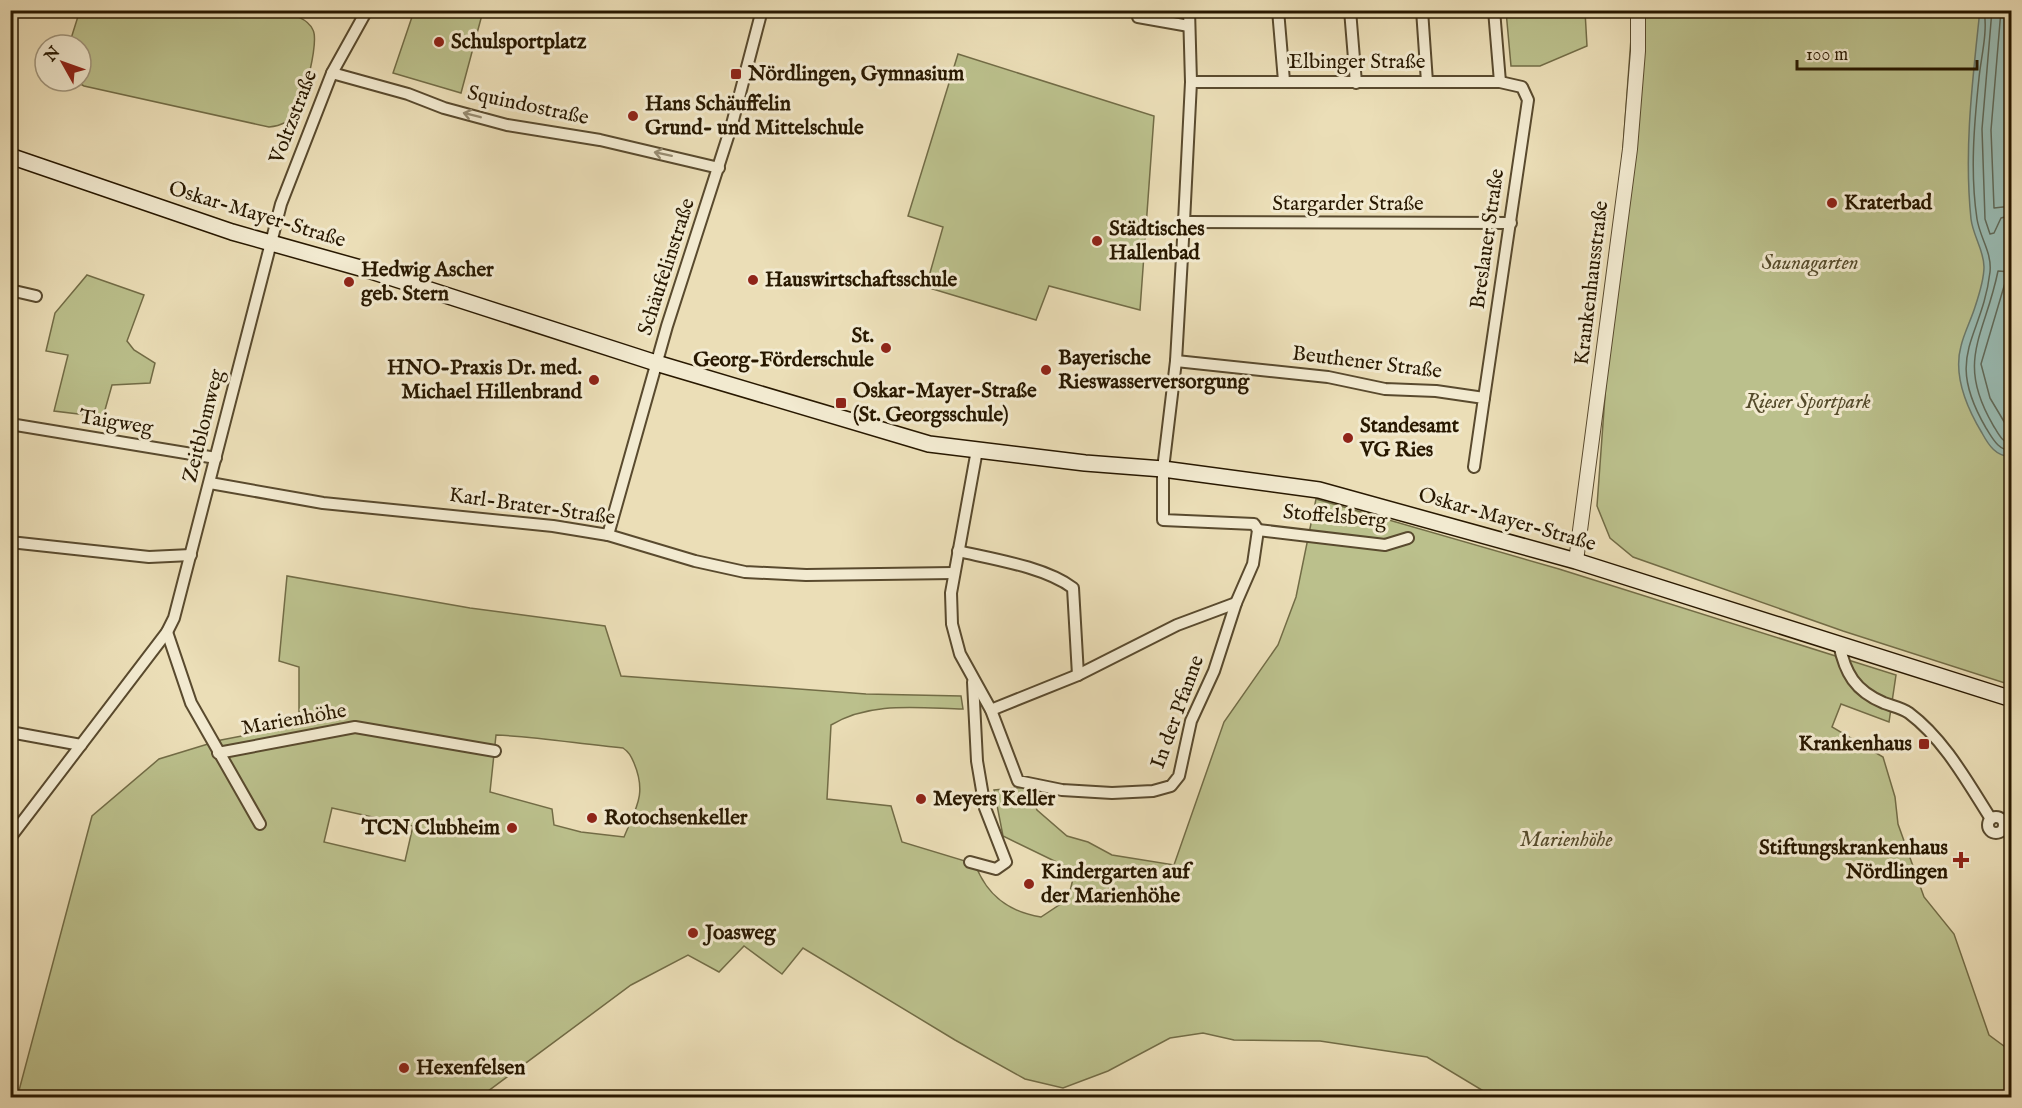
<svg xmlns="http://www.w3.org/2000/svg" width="2022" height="1108" font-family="'IM FELL English',serif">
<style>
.green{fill:#bbc08c;stroke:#726c46;stroke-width:1.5;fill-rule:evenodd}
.water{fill:#99bbb3;stroke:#6c7a6b;stroke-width:1.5}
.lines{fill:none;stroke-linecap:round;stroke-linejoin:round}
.shore{stroke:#606a5a;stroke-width:1.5}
.minor-casing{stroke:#594a2e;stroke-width:14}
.tertiary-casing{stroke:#594a2e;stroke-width:16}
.secondary-casing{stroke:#281800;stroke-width:18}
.minor{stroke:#f2ead0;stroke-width:10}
.tertiary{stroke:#f2ead0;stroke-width:14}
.secondary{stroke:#f2ead0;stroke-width:15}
.oneway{stroke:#978c72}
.poi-dot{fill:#8f2418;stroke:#f2ead0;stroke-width:2}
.labels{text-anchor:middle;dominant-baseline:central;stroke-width:6;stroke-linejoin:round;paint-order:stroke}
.poi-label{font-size:21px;font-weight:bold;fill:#281800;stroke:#f2ead0;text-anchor:start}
.street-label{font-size:21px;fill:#281800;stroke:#f2ead0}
.park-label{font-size:21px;font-style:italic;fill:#544a2a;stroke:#f2ead0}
</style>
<rect width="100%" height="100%" fill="#ebdeb7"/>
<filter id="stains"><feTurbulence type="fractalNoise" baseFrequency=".00333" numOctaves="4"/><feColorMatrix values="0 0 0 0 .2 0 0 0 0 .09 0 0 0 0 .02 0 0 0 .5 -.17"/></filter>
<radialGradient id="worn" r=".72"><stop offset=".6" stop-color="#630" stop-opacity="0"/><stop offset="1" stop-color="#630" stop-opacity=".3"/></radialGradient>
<!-- green -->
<g class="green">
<path d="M 80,10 L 272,10 C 286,14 306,15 313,30 C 319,42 304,100 297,112 C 290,122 280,126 269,127 L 84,86 L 75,81 L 81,81 L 81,45 L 69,45 Z"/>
<path d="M 414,11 L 483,11 L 461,93 L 393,73 Z"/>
<path d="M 1506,11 L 1585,11 L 1587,46 L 1540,66 L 1511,66 Z"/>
<path d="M 1633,11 L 2011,11 L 2011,685 L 1843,631 L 1633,557 L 1610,538 L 1597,506 Z"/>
<path d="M 958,54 L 1154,116 L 1140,310 L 1049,286 L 1036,320 L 926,287 L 943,227 L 908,216 Z"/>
<path d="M 87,275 L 144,295 L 127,341 L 134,350 L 155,363 L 150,383 L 112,385 L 103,417 L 54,411 L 68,355 L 46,351 L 55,313 Z"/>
<path d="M 1316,499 L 1559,569 L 1896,675 L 1889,722 L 1841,704 L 1832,727 L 1883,757 L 1895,797 L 1898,824 L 1924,897 L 1954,934 L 1989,1035 L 2012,1052 L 2011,1097 L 1495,1098 L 1427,1057 L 1320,1041 L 1234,1040 L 1203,1033 L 1170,1038 L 1108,1071 L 1063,1088 L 1025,1079 L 955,1040 L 803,948 L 782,974 L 744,946 L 719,972 L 688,955 L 631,985 L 480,1097 L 17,1098 L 92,816 L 159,759 L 221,740 L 299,725 L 299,667 L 279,661 L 287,576 L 470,608 L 605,626 L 621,676 L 866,694 L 961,696 L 963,709 C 919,708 870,701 831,725 L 827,799 L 891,806 L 902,842 L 975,864 C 987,896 1009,912 1041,917 L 1068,899 L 1075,871 L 1003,836 L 994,790 L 1028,787 L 1037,810 L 1067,836 L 1088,842 L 1112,855 L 1174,865 L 1224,722 L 1278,645 L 1296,597 ZM 496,735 C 539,737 580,744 623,748 C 629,752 631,756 634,763 C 647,794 636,808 624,837 L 581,832 L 554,825 L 552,809 L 490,792 ZM 332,808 L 413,826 L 405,861 L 324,842 Z"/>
</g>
<!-- water -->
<path class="water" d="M 1978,11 L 2011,11 L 2012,160 L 2008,249 L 2012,272 L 2011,457 C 1996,456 1989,446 1982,433 C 1967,408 1953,375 1961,346 C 1964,333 1971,320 1975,307 C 1979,295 1984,280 1984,267 C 1984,250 1973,236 1971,219 C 1964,152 1972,85 1979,19 Z"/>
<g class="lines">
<!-- shore -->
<g class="shore">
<path d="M 1984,10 C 1988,32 1981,57 1979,78 C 1974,125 1970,173 1977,219 C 1980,238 1992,252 1990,272 C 1982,340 1943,354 1986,428 C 1993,439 1998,450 2012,451"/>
<path d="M 1992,10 L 1982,129 L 1985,219 L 1990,234 L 1994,233 L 2001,218 L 2012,215"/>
<path d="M 2001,10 L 1991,130 L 1994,208 L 2012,206"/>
<path d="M 2012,272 L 1998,271 C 1985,336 1955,360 1993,425 C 1998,433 2002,443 2012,444"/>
<path d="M 2012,281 L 2005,283 L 1981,364 L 1990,398 L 2012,435"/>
</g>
<defs>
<g id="minor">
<path d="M 1137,10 L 1138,17 L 1189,26"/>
<path d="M 1278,10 L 1284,81"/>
<path d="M 1350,10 L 1356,83"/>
<path d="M 1422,10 L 1427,82"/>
<path d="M 1494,10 L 1500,82"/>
<path d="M 332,73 L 408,94 L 444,108 L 507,125 L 600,140 L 719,168"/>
<path d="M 1191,82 L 1500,82 L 1522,87 L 1528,100 L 1484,398"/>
<path d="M 1184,222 L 1511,223"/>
<path d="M 10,290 L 36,296"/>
<path d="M 1176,361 L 1328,377 L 1385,389 L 1436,391 L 1484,398 L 1474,467"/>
<path d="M 10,424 L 216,458"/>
<path d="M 977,450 L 951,593 L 952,624 L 960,654 L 991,710 L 1018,781 L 1062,790 L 1112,793 L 1153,791 L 1171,786 L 1179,776 L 1191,721 L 1214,671 L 1236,603 L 1253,564 L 1258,530 L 1254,524 L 1163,520 L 1163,469 L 1176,361 L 1184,222 L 1191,82 L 1189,10"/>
<path d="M 210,483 L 323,503 L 553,526 L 608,535 L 695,561 L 745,572 L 806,575 L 954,573"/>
<path d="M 1258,530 L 1385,545 L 1408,538"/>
<path d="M 608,535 L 667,326 L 732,124 L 762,10"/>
<path d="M 10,542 L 149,557 L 191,555"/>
<path d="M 958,551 C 993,559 1045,567 1073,588 L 1078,675"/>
<path d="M 167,632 L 191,703 L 260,824"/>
<path d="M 1839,644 C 1845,673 1855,691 1884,703 C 1892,706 1902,708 1909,713 C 1944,739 1968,783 1991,819"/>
<path d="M 991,710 L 1078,675 L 1177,625 L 1236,603"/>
<path d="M 10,732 L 81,745"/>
<path d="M 218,753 L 355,727 L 495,751"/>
<circle cx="1996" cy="825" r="8"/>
<path d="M 10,838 L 167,632 L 174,618 L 281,204 L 332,73 L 367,10"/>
<path d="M 970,862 L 996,869 L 1006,862 L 985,808 L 977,761 L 973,682"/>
</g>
<path id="tertiary" d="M 1576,561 L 1630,149 L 1638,51 L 1638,10"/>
<path id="secondary" d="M 10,156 L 232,232 L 371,271 L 656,363 L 929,444 L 1085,463 L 1163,469 L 1319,490 L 1576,561 L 2012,699"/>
</defs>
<!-- minor casing -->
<use href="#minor" class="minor-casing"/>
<!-- tertiary casing -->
<use href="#tertiary" class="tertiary-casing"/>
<!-- secondary casing -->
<use href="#secondary" class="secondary-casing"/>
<!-- minor -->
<use href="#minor" class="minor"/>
<!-- tertiary -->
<use href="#tertiary" class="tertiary"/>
<!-- secondary -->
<use href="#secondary" class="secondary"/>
</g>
<!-- one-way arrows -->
<defs><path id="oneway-shaft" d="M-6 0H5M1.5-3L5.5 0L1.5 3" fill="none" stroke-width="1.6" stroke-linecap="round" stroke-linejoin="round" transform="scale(1.5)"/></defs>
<g class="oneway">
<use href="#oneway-shaft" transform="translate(472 115) rotate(-166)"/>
<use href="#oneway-shaft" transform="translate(663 154) rotate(-168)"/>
</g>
<!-- markers -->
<g class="poi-dot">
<circle cx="439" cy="42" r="6"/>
<rect x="730" y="68" width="12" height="12" rx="3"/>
<circle cx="633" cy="116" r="6"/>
<circle cx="1832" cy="203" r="6"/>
<circle cx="1097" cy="241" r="6"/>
<circle cx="753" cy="280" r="6"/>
<circle cx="349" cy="282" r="6"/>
<circle cx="886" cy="348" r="6"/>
<circle cx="1046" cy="370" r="6"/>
<circle cx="594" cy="380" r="6"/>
<rect x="835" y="397" width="12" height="12" rx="3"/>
<circle cx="1348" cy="438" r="6"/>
<rect x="1918" y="738" width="12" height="12" rx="3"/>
<circle cx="921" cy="799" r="6"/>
<circle cx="592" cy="818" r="6"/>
<circle cx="512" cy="828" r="6"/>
<path d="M1958 851h6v6h6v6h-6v6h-6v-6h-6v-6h6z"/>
<circle cx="1029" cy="884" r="6"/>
<circle cx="693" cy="933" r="6"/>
<circle cx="404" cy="1068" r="6"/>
</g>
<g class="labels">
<!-- poi labels -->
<g class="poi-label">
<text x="451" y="42">Schulsportplatz</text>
<text x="748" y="74">Nördlingen, Gymnasium</text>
<text x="645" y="104">Hans Schäuffelin<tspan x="645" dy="24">Grund- und Mittelschule</tspan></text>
<text x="1844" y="203">Kraterbad</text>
<text x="1109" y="229">Städtisches<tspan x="1109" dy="24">Hallenbad</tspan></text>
<text x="361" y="270">Hedwig Ascher<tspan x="361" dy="24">geb. Stern</tspan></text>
<text x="765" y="280">Hauswirtschaftsschule</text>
<text x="874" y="336" text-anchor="end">St.<tspan x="874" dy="24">Georg-Förderschule</tspan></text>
<text x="1058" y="358">Bayerische<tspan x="1058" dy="24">Rieswasserversorgung</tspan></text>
<text x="582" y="368" text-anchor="end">HNO-Praxis Dr. med.<tspan x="582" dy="24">Michael Hillenbrand</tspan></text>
<text x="853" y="391">Oskar-Mayer-Straße<tspan x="853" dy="24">(St. Georgsschule)</tspan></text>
<text x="1360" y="426">Standesamt<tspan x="1360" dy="24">VG Ries</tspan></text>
<text x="1912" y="744" text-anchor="end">Krankenhaus</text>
<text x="933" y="799">Meyers Keller</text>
<text x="604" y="818">Rotochsenkeller</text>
<text x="500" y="828" text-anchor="end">TCN Clubheim</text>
<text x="1948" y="848" text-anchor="end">Stiftungskrankenhaus<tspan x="1948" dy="24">Nördlingen</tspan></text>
<text x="1041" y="872">Kindergarten auf<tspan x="1041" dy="24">der Marienhöhe</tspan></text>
<text x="705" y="933">Joasweg</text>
<text x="416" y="1068">Hexenfelsen</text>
</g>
<!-- street labels -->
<g class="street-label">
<text x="1357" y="62">Elbinger Straße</text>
<text transform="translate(528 106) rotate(12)">Squindostraße</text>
<text transform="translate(294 117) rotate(-69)">Voltzstraße</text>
<text x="1348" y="204">Stargarder Straße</text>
<text transform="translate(257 215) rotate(17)">Oskar-Mayer-Straße</text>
<text transform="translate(1488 239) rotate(-82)">Breslauer Straße</text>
<text transform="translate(667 267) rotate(-72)">Schäufelinstraße</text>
<text transform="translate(1592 283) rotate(-83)">Krankenhausstraße</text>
<text transform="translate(1367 363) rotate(7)">Beuthener Straße</text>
<text transform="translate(116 423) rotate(9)">Taigweg</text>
<text transform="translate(204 426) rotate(-76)">Zeitblomweg</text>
<text transform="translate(532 507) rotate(8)">Karl-Brater-Straße</text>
<text transform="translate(1335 517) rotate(5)">Stoffelsberg</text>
<text transform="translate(1507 520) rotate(16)">Oskar-Mayer-Straße</text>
<text transform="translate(1178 712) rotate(-70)">In der Pfanne</text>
<text transform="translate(294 720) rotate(-10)">Marienhöhe</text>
</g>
<!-- park labels -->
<g class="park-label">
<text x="1810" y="263">Saunagarten</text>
<text x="1808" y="402">Rieser Sportpark</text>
<text x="1566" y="840">Marienhöhe</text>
</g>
</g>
<!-- margin -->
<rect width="2022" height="1108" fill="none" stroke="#ebdeb7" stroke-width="36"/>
<rect x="12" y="12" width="1998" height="1084" fill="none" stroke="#281800" stroke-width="3"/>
<rect x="18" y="18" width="1986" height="1072" fill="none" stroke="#281800" stroke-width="1.5"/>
<!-- north arrow -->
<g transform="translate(63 63) rotate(310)"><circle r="28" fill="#f2ead0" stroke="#a1967d" stroke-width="1.5"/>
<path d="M0-4.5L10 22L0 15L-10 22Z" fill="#8f2418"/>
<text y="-9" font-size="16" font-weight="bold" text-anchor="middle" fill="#281800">N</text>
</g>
<!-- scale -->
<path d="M1797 60v9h180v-9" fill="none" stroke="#281800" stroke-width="3"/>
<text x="1806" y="60" font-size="18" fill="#281800" stroke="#f2ead0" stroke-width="4.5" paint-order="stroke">100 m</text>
<rect width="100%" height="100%" filter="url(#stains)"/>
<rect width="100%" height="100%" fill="url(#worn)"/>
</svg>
